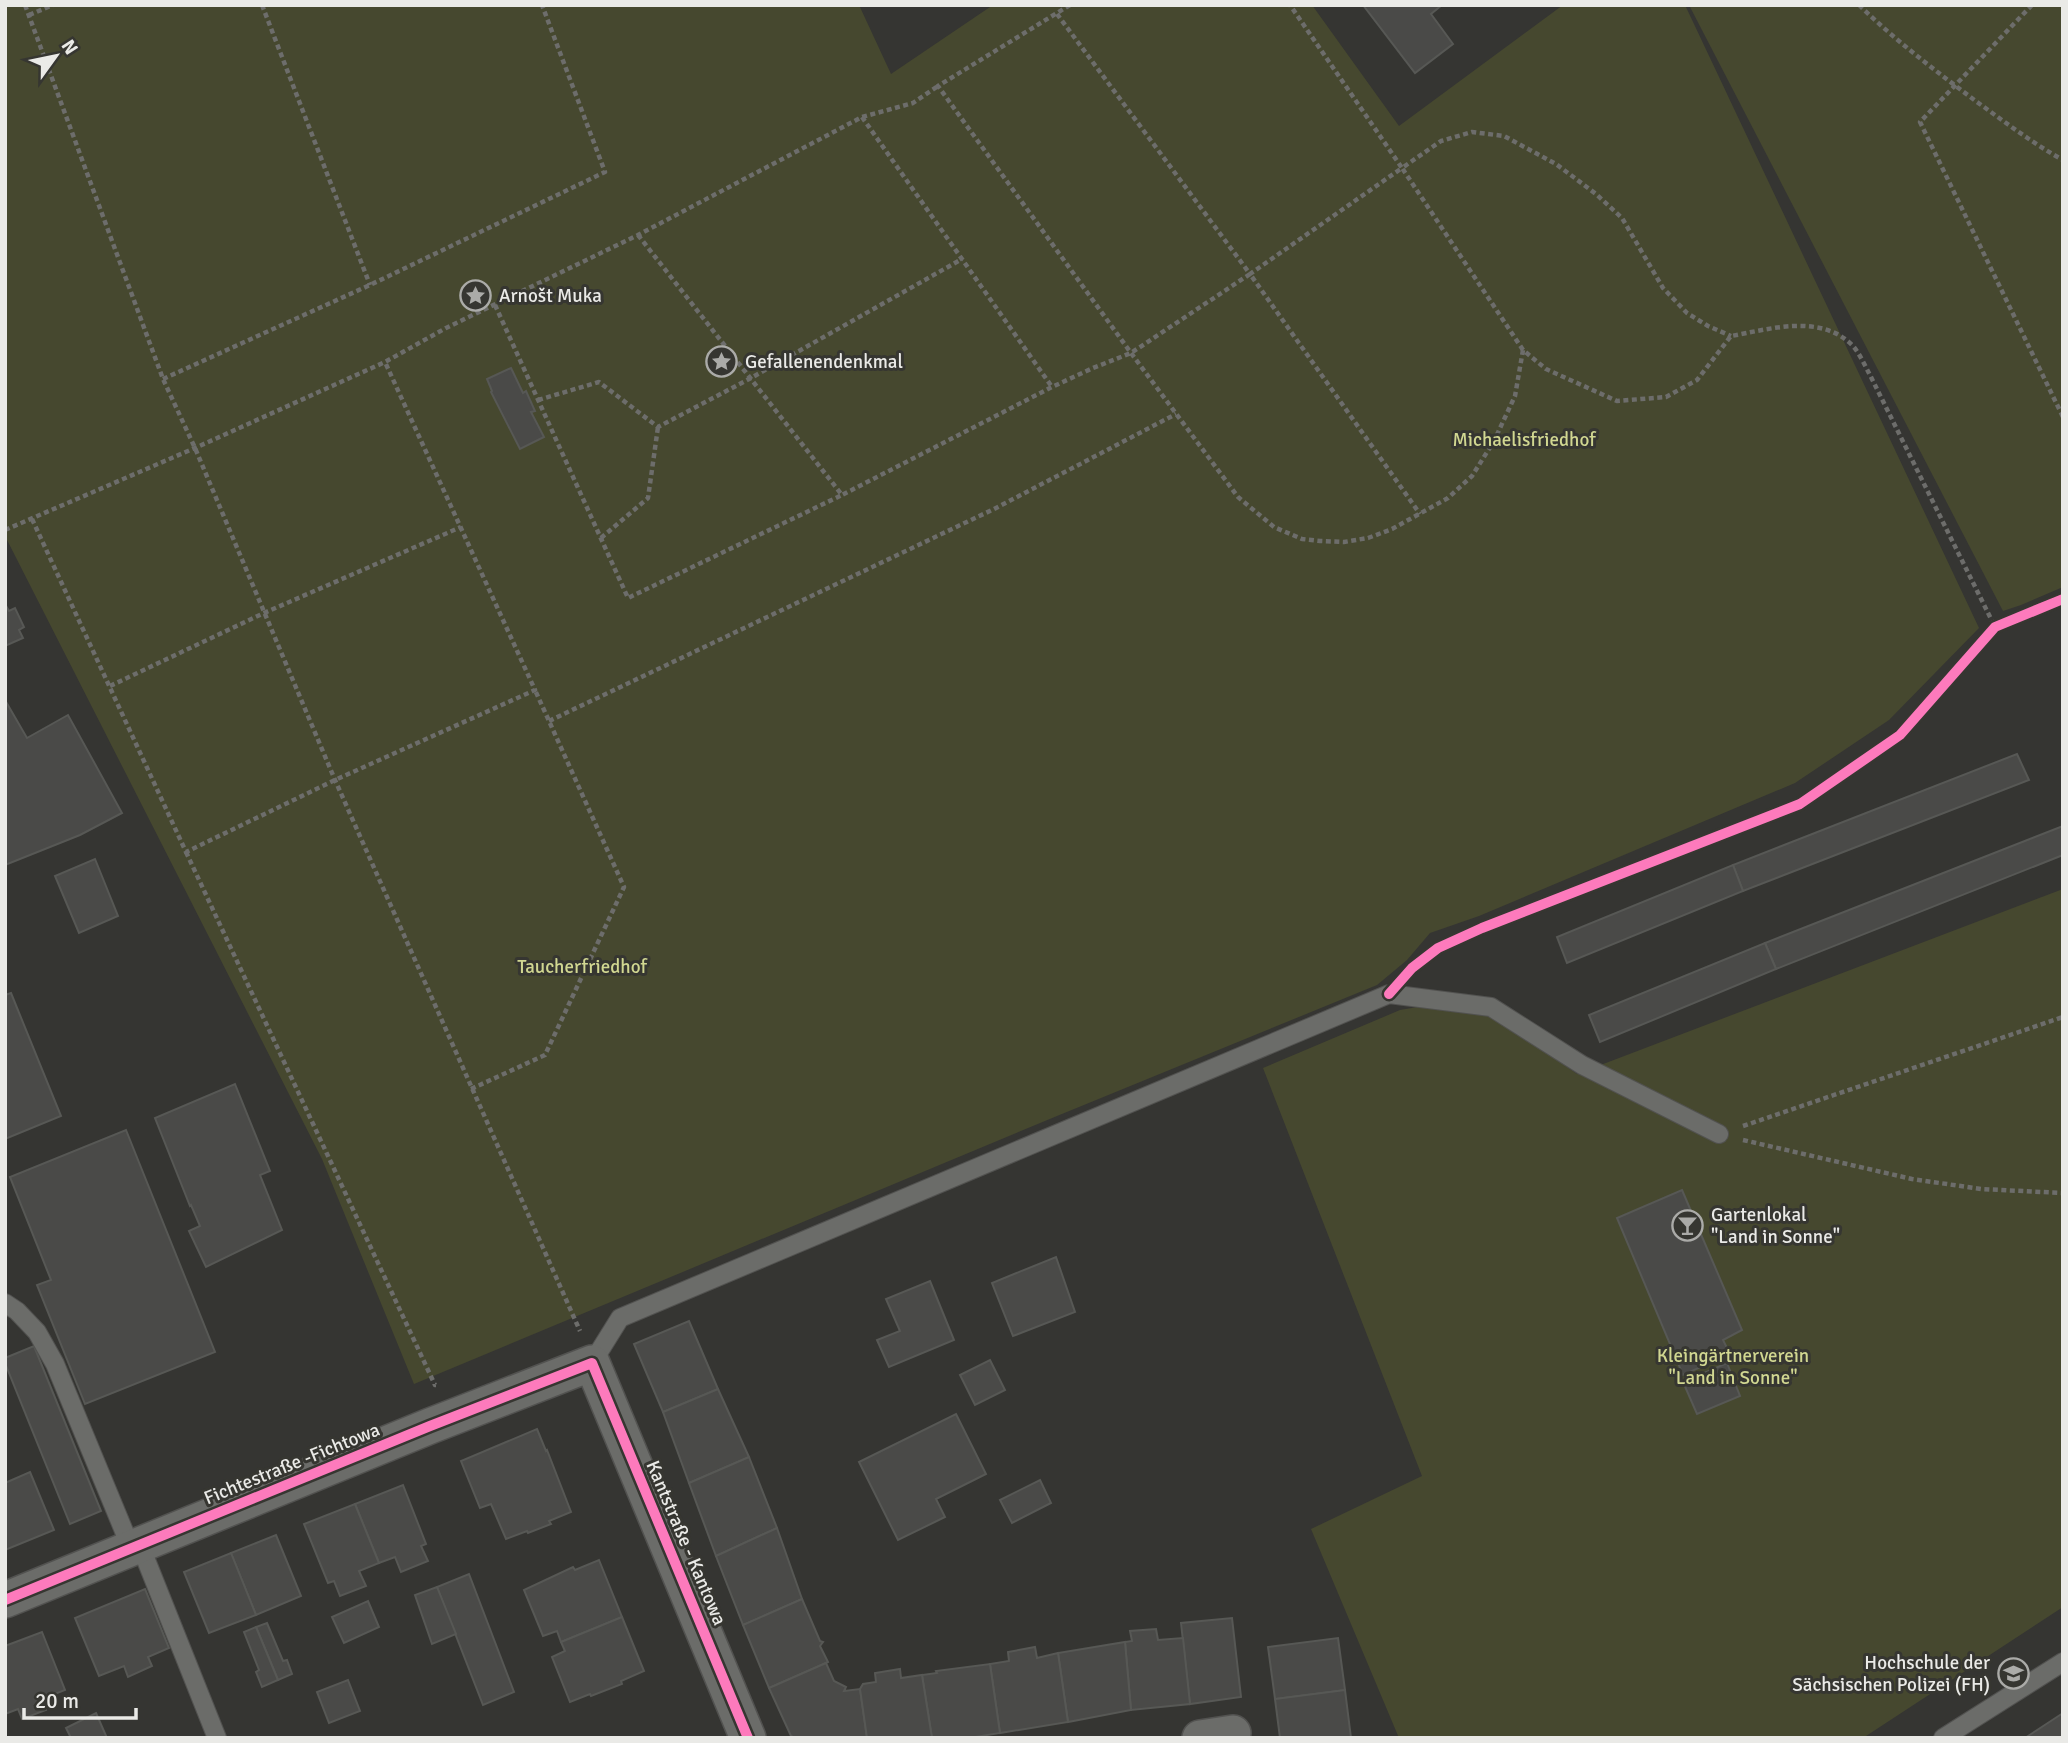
<svg xmlns="http://www.w3.org/2000/svg" width="2068" height="1743" font-family="Signika,sans-serif">
<style>
.green{fill:#46482f}
.building{fill:#4a4a48;stroke:#575855;stroke-width:2}
.lines{fill:none;stroke-linecap:round;stroke-linejoin:round}
.service-casing{stroke:#525250;stroke-width:20}
.minor-casing{stroke:#525250;stroke-width:38}
.path{stroke:#6d6d6b;stroke-width:4.5;stroke-dasharray:5 3.5;stroke-linecap:butt}
.service{stroke:#6b6c69;stroke-width:18}
.minor{stroke:#6b6c69;stroke-width:35}
.cycleway-casing{stroke:#363631;stroke-width:15}
.cycleway{stroke:#fd7abc;stroke-width:10}
.labels{text-anchor:middle;dominant-baseline:central;stroke-width:6;stroke-linejoin:round;paint-order:stroke}
.poi-label{font-size:19px;fill:#eaeae7;stroke:#363631;text-anchor:start}
.park-label{font-size:19px;fill:#d1d791;stroke:#363631}
.street-label{font-size:19px;fill:#eaeae7;stroke:#363631}
</style>
<rect width="100%" height="100%" fill="#353532"/>
<!-- green -->
<g class="green">
<path d="M 5,5 L 859,5 L 891,74 L 993,5 L 1312,5 L 1399,126 L 1563,5 L 1685,5 L 1979,628 L 1889,720 L 1795,783 L 1479,916 L 1430,933 L 1407,960 L 1377,985 L 1057,1116 L 414,1384 L 322,1159 L 5,536 Z"/>
<path d="M 1689,5 L 2063,5 L 2063,587 L 2021,605 L 2003,611 Z"/>
<path d="M 2063,889 L 2063,1607 L 1863,1738 L 1399,1738 L 1311,1529 L 1422,1476 L 1263,1068 L 1400,1010 L 1430,1005 L 1490,1013 L 1577,1074 Z"/>
</g>
<!-- building -->
<g class="building">
<path d="M 1363,5 L 1442,5 L 1431,14 L 1453,44 L 1415,73 Z"/>
<path d="M 511,368 L 523,393 L 526,391 L 535,411 L 531,412 L 544,437 L 520,449 L 491,392 L 492,391 L 487,379 Z"/>
<path d="M 5,604 L 9,611 L 15,608 L 24,627 L 19,630 L 23,638 L 5,646 Z"/>
<path d="M 5,700 L 27,738 L 68,715 L 122,813 L 80,835 L 5,865 Z"/>
<path d="M 2017,754 L 2029,780 L 1743,891 L 1733,865 Z"/>
<path d="M 2063,826 L 2063,855 L 1776,969 L 1765,943 Z"/>
<path d="M 95,859 L 118,916 L 79,933 L 55,876 Z"/>
<path d="M 1733,865 L 1743,891 L 1567,963 L 1557,937 Z"/>
<path d="M 1765,943 L 1776,969 L 1600,1042 L 1589,1015 Z"/>
<path d="M 11,993 L 61,1116 L 5,1139 L 5,995 Z"/>
<path d="M 235,1084 L 270,1171 L 260,1175 L 282,1230 L 206,1267 L 189,1231 L 200,1226 L 191,1205 L 190,1206 L 155,1118 Z"/>
<path d="M 126,1130 L 215,1352 L 85,1404 L 37,1285 L 51,1280 L 10,1177 Z"/>
<path d="M 1682,1190 L 1742,1330 L 1723,1340 L 1730,1354 L 1683,1375 L 1617,1218 Z"/>
<path d="M 1056,1257 L 1075,1312 L 1013,1336 L 992,1283 Z"/>
<path d="M 930,1281 L 954,1340 L 889,1367 L 877,1340 L 900,1331 L 886,1299 Z"/>
<path d="M 689,1321 L 718,1389 L 663,1412 L 634,1344 Z"/>
<path d="M 34,1346 L 101,1511 L 70,1524 L 5,1363 L 5,1358 Z"/>
<path d="M 990,1360 L 1005,1390 L 975,1405 L 960,1375 Z"/>
<path d="M 1727,1363 L 1740,1396 L 1697,1414 L 1683,1382 Z"/>
<path d="M 718,1389 L 749,1457 L 689,1483 L 663,1412 Z"/>
<path d="M 956,1414 L 986,1474 L 936,1499 L 945,1517 L 898,1540 L 859,1462 Z"/>
<path d="M 537,1429 L 546,1451 L 547,1450 L 571,1512 L 549,1521 L 551,1524 L 528,1533 L 527,1531 L 506,1539 L 491,1504 L 480,1508 L 461,1461 Z"/>
<path d="M 749,1457 L 777,1528 L 716,1556 L 689,1483 Z"/>
<path d="M 30,1472 L 54,1530 L 5,1550 L 5,1483 Z"/>
<path d="M 1040,1480 L 1051,1503 L 1012,1523 L 1000,1500 Z"/>
<path d="M 403,1485 L 426,1544 L 421,1546 L 428,1561 L 401,1572 L 395,1557 L 379,1563 L 355,1504 Z"/>
<path d="M 355,1504 L 379,1563 L 359,1571 L 366,1586 L 340,1596 L 334,1581 L 328,1583 L 304,1524 Z"/>
<path d="M 777,1528 L 802,1599 L 743,1625 L 716,1556 Z"/>
<path d="M 276,1535 L 301,1596 L 256,1615 L 231,1553 Z"/>
<path d="M 231,1553 L 256,1615 L 209,1633 L 184,1572 Z"/>
<path d="M 599,1560 L 622,1617 L 561,1642 L 557,1631 L 543,1636 L 524,1590 L 573,1567 L 575,1570 Z"/>
<path d="M 469,1574 L 514,1692 L 483,1705 L 437,1587 Z"/>
<path d="M 437,1587 L 456,1634 L 432,1644 L 415,1595 Z"/>
<path d="M 145,1589 L 169,1648 L 148,1657 L 152,1666 L 128,1677 L 124,1666 L 99,1676 L 75,1618 Z"/>
<path d="M 802,1599 L 820,1641 L 823,1642 L 820,1646 L 828,1662 L 769,1688 L 743,1625 Z"/>
<path d="M 368,1601 L 379,1627 L 344,1643 L 332,1617 Z"/>
<path d="M 622,1617 L 644,1671 L 621,1681 L 622,1684 L 591,1696 L 590,1694 L 570,1702 L 552,1657 L 565,1651 L 561,1642 Z"/>
<path d="M 1232,1618 L 1241,1697 L 1190,1704 L 1181,1623 Z"/>
<path d="M 267,1623 L 283,1661 L 287,1660 L 292,1674 L 278,1680 L 256,1627 Z"/>
<path d="M 256,1627 L 278,1680 L 262,1687 L 256,1672 L 259,1670 L 244,1632 Z"/>
<path d="M 1156,1629 L 1158,1640 L 1183,1638 L 1190,1704 L 1131,1710 L 1125,1642 L 1132,1641 L 1130,1631 Z"/>
<path d="M 42,1632 L 65,1690 L 42,1699 L 46,1710 L 22,1719 L 18,1709 L 5,1714 L 5,1646 Z"/>
<path d="M 1338,1638 L 1345,1690 L 1275,1699 L 1268,1647 Z"/>
<path d="M 1125,1642 L 1131,1710 L 1068,1722 L 1058,1653 Z"/>
<path d="M 1035,1647 L 1037,1658 L 1058,1653 L 1068,1722 L 1000,1733 L 990,1664 L 1009,1661 L 1008,1652 Z"/>
<path d="M 826,1663 L 834,1681 L 846,1687 L 844,1691 L 860,1689 L 867,1738 L 795,1738 L 791,1736 L 769,1688 Z"/>
<path d="M 990,1664 L 1000,1733 L 969,1738 L 932,1738 L 922,1675 L 937,1673 L 936,1671 Z"/>
<path d="M 900,1669 L 901,1678 L 922,1675 L 932,1738 L 867,1738 L 860,1689 L 863,1684 L 876,1682 L 875,1673 Z"/>
<path d="M 348,1680 L 360,1711 L 329,1723 L 317,1692 Z"/>
<path d="M 1345,1690 L 1351,1738 L 1280,1738 L 1275,1699 Z"/>
<path d="M 96,1713 L 107,1738 L 71,1738 L 66,1728 Z"/>
<path d="M 2063,1713 L 2063,1738 L 2025,1738 Z"/>
</g>
<g class="lines">
<defs>
<g id="service">
<path d="M 5,1303 L 17,1311 L 37,1332 L 55,1364 L 131,1548"/>
<path d="M 592,1363 L 620,1318 L 1389,994 L 1491,1007 L 1582,1065 L 1719,1134"/>
<path d="M 140,1545 L 217,1738"/>
<path d="M 1943,1738 L 2063,1662"/>
</g>
<g id="minor">
<path d="M 5,1600 L 430,1426 L 592,1363 L 748,1738"/>
<path d="M 1200,1738 L 1233,1733"/>
</g>
</defs>
<!-- service casing -->
<use href="#service" class="service-casing"/>
<!-- minor casing -->
<use href="#minor" class="minor-casing"/>
<!-- path -->
<g class="path">
<path d="M 25,5 L 163,379 L 195,448 L 335,780 L 580,1331"/>
<path d="M 262,5 L 370,285"/>
<path d="M 1070,5 L 938,86 L 1131,353 L 1238,497 L 1274,527 L 1302,539 L 1320,541 L 1344,542 L 1368,538 L 1392,529 L 1448,498 L 1472,476 L 1494,441 L 1515,396 L 1523,350 L 1546,369 L 1617,401 L 1666,397 L 1697,380 L 1731,336 C 1770,329 1821,313 1853,346 C 1860,354 1865,366 1870,375 L 1995,627"/>
<path d="M 1859,5 C 1896,41 1937,72 1977,102 C 2005,122 2032,143 2063,160"/>
<path d="M 2032,5 L 1920,122 L 2063,417"/>
<path d="M 1057,14 L 1250,274 L 1402,168 L 1290,5"/>
<path d="M 29,15 L 53,5"/>
<path d="M 862,117 L 1052,387"/>
<path d="M 638,235 L 842,495 L 1052,387 L 1093,368 L 1131,353 L 1250,274 L 1420,514"/>
<path d="M 495,305 L 628,598 L 842,495"/>
<path d="M 1523,350 L 1402,168 L 1441,141 L 1472,132 L 1504,136 L 1556,164 L 1596,194 L 1622,218 L 1663,288 L 1687,313 L 1708,326 L 1731,336"/>
<path d="M 163,379 L 370,285 L 605,172 L 542,5"/>
<path d="M 538,400 L 599,382 L 658,427 L 751,378 L 962,259"/>
<path d="M 32,519 L 186,852 L 335,780 L 535,690 L 385,362"/>
<path d="M 5,530 L 195,448 L 385,362 L 446,328 L 638,235 L 862,117 L 913,103 L 938,86"/>
<path d="M 601,538 L 648,498 L 658,427"/>
<path d="M 110,686 L 264,613 L 461,527"/>
<path d="M 549,721 L 994,509 L 1176,414"/>
<path d="M 186,852 L 435,1385 L 436,1385"/>
<path d="M 471,1089 L 545,1055 L 624,887 L 535,690"/>
<path d="M 1743,1126 L 2063,1017"/>
<path d="M 1743,1140 L 1912,1179 L 1981,1189 L 2063,1193"/>
</g>
<!-- service -->
<use href="#service" class="service"/>
<!-- minor -->
<use href="#minor" class="minor"/>
<defs>
<g id="cycleway">
<path d="M 1389,994 L 1412,968 L 1438,948 L 1482,928 L 1800,804 L 1900,735 L 1995,627 L 2063,599"/>
<path d="M 5,1600 L 430,1426 L 592,1363 L 748,1738"/>
</g>
</defs>
<!-- cycleway casing -->
<use href="#cycleway" class="cycleway-casing"/>
<!-- cycleway -->
<use href="#cycleway" class="cycleway"/>
</g>
<!-- icons -->
<defs>
<symbol id="sight-ring" viewBox="-11 -11 22 22"><circle r="9.5" fill="#363631" stroke="#ababa8" stroke-width="1.5"/><path d="M0-6L1.8-2.2L6-1.7L2.9 1.2L3.7 5.4L0 3.3L-3.7 5.4L-2.9 1.2L-6-1.7L-1.8-2.2Z" fill="#ababa8"/></symbol>
<symbol id="bar-ring" viewBox="-11 -11 22 22"><circle r="9.5" fill="#363631" stroke="#ababa8" stroke-width="1.5"/><path d="M-6-5H6L.8 .8V4.5H3.5V6h-7V4.5H-.8V.8Z" fill="#ababa8"/></symbol>
<symbol id="university-ring" viewBox="-11 -11 22 22"><circle r="9.5" fill="#363631" stroke="#ababa8" stroke-width="1.5"/><path d="M0-5L7-2L0 1L-7-2ZM-4 1L0 2.5L4 1V4Q0 6-4 4Z" fill="#ababa8"/></symbol>
</defs>
<g fill-rule="evenodd">
<use href="#sight-ring" x="458" y="278" width="35" height="35"/>
<use href="#sight-ring" x="704" y="344" width="35" height="35"/>
<use href="#bar-ring" x="1670" y="1208" width="35" height="35"/>
<use href="#university-ring" x="1996" y="1656" width="35" height="35"/>
</g>
<g class="labels">
<!-- poi labels -->
<g class="poi-label">
<text x="499" y="296">Arnošt Muka</text>
<text x="745" y="362">Gefallenendenkmal</text>
<text x="1711" y="1215">Gartenlokal<tspan x="1711" dy="22">"Land in Sonne"</tspan></text>
<text x="1990" y="1663" text-anchor="end">Hochschule der<tspan x="1990" dy="22">Sächsischen Polizei (FH)</tspan></text>
</g>
<!-- park labels -->
<g class="park-label">
<text x="1524" y="440">Michaelisfriedhof</text>
<text x="582" y="967">Taucherfriedhof</text>
<text x="1733" y="1356">Kleingärtnerverein<tspan x="1733" dy="22">"Land in Sonne"</tspan></text>
</g>
<!-- street labels -->
<g class="street-label">
<text transform="translate(292 1464) rotate(-22)">Fichtestraße -Fichtowa</text>
<text transform="translate(686 1543) rotate(67)">Kantstraße - Kantowa</text>
</g>
</g>
<!-- border -->
<rect width="2068" height="1743" fill="none" stroke="#eaeae7" stroke-width="14"/>
<!-- north arrow -->
<g transform="translate(56 56) rotate(57)" stroke="#363631" stroke-width="5" paint-order="stroke">
<path d="M0-5L12 26L0 18L-12 26Z" fill="#eaeae7"/>
<text y="-10" font-size="19" font-weight="bold" text-anchor="middle" fill="#eaeae7">N</text>
</g>
<!-- scale -->
<path d="M24 1708v10h112v-10" fill="none" stroke="#eaeae7" stroke-width="3.5"/>
<text x="35" y="1708" font-size="21" fill="#eaeae7" stroke="#363631" stroke-width="5" paint-order="stroke">20 m</text>
</svg>
